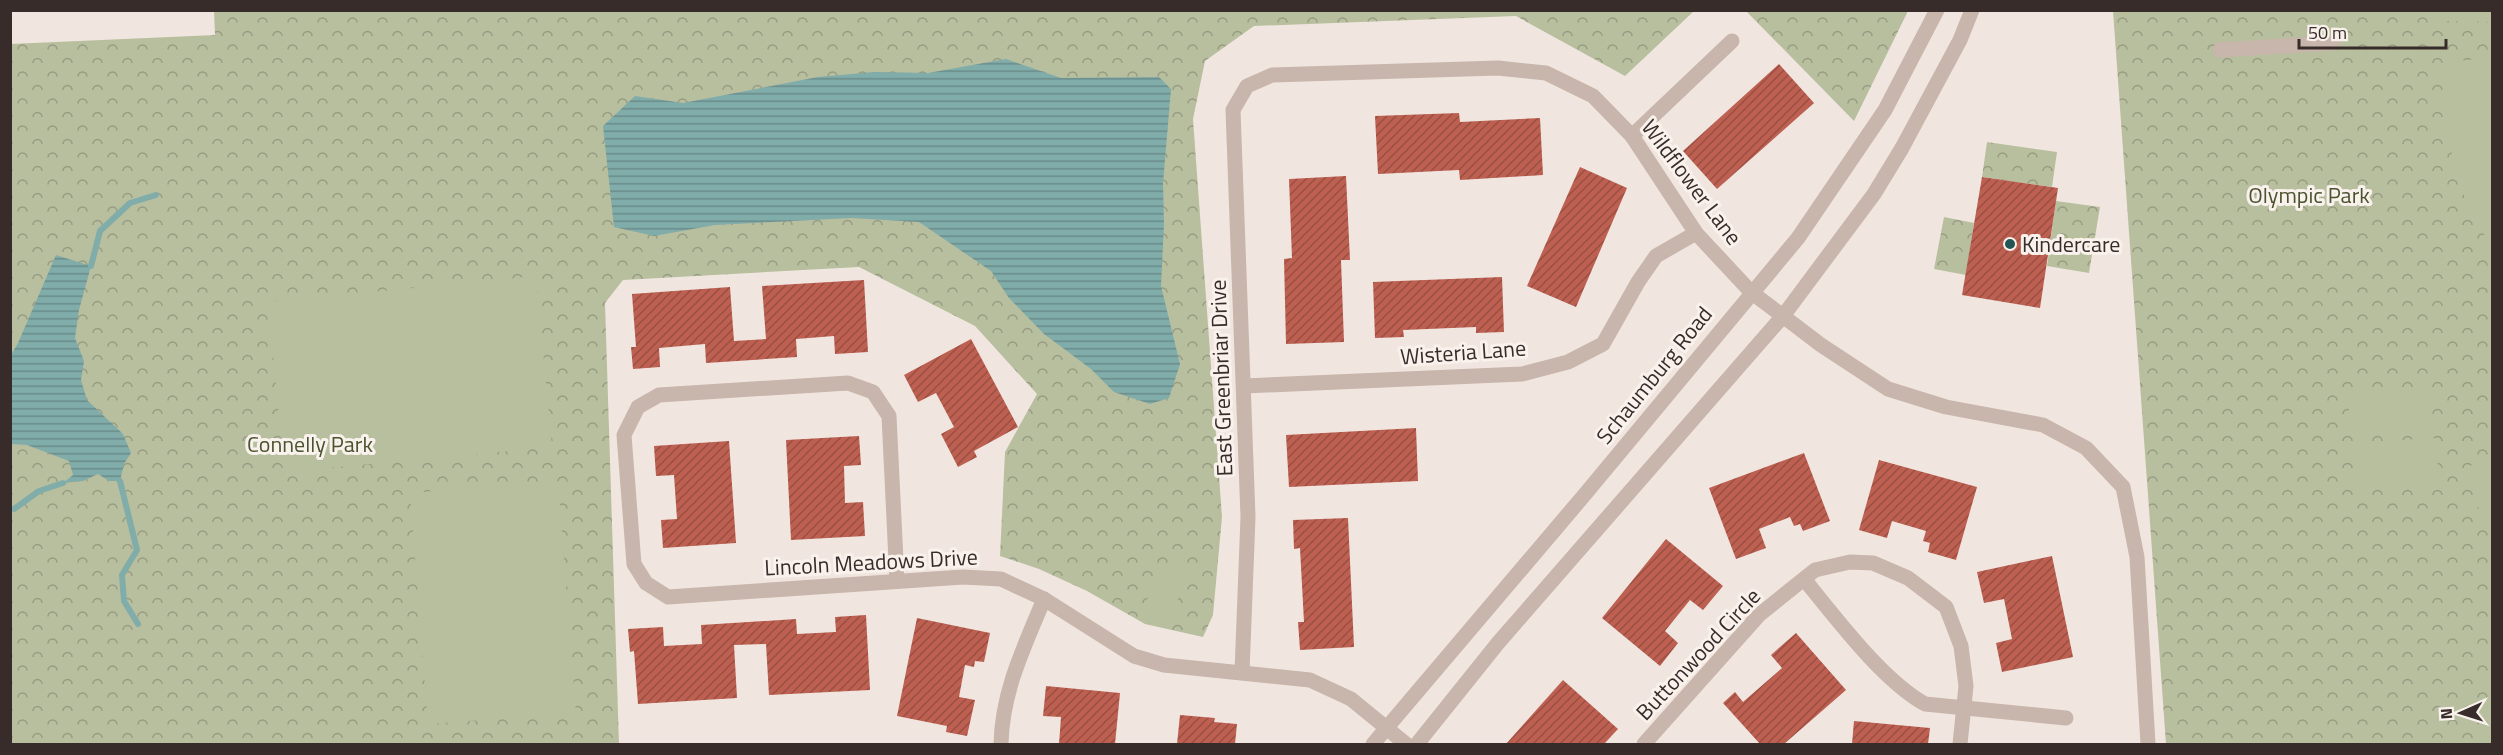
<svg xmlns="http://www.w3.org/2000/svg" width="2503" height="755" font-family="'Titillium Web',sans-serif">
<style>
.park{fill:url(#park-crowns)}
.pitch{fill:#b8bf9f}
.water{fill:url(#water-rules)}
.lines{fill:none;stroke-linecap:round;stroke-linejoin:round}
.stream{stroke:#80aca9;stroke-width:6}
.building{fill:url(#building-hatch)}
.minor{stroke:#c8b5ab;stroke-width:15}
.poi-dot{fill:#225553;stroke:#f9f1eb;stroke-width:2}
.labels{text-anchor:middle;dominant-baseline:central;stroke-width:6;stroke-linejoin:round;paint-order:stroke}
.street-label{font-size:22px;fill:#372c2a;stroke:#f9f1eb}
.park-label{font-size:22px;fill:#4a532f;stroke:#f9f1eb}
.poi-label{font-size:22px;fill:#372c2a;stroke:#f9f1eb;text-anchor:start}
</style>
<defs>
<pattern id="park-crowns" width="20" height="18" patternUnits="userSpaceOnUse" patternTransform="scale(1.5)"><rect width="20" height="18" fill="#b8bf9f"/><path d="M2 6a3 3 0 1 1 6 0M12 15a3 3 0 1 1 6 0" fill="none" stroke="#969b82"/></pattern>
<pattern id="water-rules" width="6" height="5" patternUnits="userSpaceOnUse" patternTransform="scale(1.5)"><rect width="6" height="5" fill="#80aca9"/><path d="M0 2.5h6" fill="none" stroke="#6a8c8a"/></pattern>
<pattern id="building-hatch" width="6" height="6" patternUnits="userSpaceOnUse" patternTransform="scale(1.5)"><rect width="6" height="6" fill="#bd5f51"/><path d="M-1 1l2-2M0 6l6-6M5 7l2-2" fill="none" stroke="#9a4f43"/></pattern>
</defs>
<rect width="100%" height="100%" fill="#f1e6df"/>
<!-- park -->
<g class="park">
<path d="M 214,10 L 1694,11 L 1625,76 L 1516,16 L 1254,26 L 1205,61 L 1193,119 L 1222,517 L 1213,615 L 1203,637 L 1145,624 L 1087,591 L 1039,569 L 1000,556 L 1005,452 L 1037,394 L 975,326 L 859,267 L 623,280 L 605,303 L 619,744 L 11,744 L 10,44 L 215,35 Z"/>
<path d="M 1746,11 L 1908,11 L 1854,121 Z"/>
<path d="M 2113,11 L 2492,11 L 2492,744 L 2166,744 Z"/>
<path d="M 1987,142 L 2057,152 L 2052,187 L 1982,177 Z"/>
<path d="M 2056,201 L 2100,207 L 2089,273 L 2047,266 Z"/>
<path d="M 1944,217 L 1974,223 L 1966,275 L 1934,269 Z"/>
</g>
<!-- pitch -->
<g class="pitch">
<path d="M 2444,11 L 2492,11 L 2492,22 L 2445,21 Z"/>
<path d="M 2492,58 L 2492,247 L 2468,209 L 2451,150 L 2442,103 L 2444,62 Z"/>
<path d="M 536,276 L 552,447 L 284,472 L 268,302 Z"/>
<path d="M 2431,387 L 2433,430 L 2350,434 L 2348,391 Z"/>
<path d="M 2436,438 L 2439,485 L 2356,490 L 2353,443 Z"/>
<path d="M 2492,455 L 2492,517 L 2481,511 L 2473,501 L 2480,489 L 2474,485 L 2470,467 L 2477,458 Z"/>
<path d="M 558,481 L 576,713 L 428,724 L 410,493 Z"/>
<path d="M 1164,562 L 1189,574 L 1168,622 L 1142,611 Z"/>
</g>
<!-- water -->
<g class="water">
<path d="M 1006,59 L 1061,78 L 1159,77 L 1171,89 L 1163,183 L 1164,225 L 1161,286 L 1180,364 L 1169,398 L 1150,404 L 1114,392 L 1091,369 L 1044,334 L 1009,298 L 991,271 L 919,222 L 852,218 L 715,225 L 654,236 L 614,227 L 603,126 L 635,96 L 683,103 L 818,77 L 875,72 L 928,73 Z"/>
<path d="M 56,255 L 91,266 L 79,310 L 75,338 L 84,361 L 81,380 L 87,400 L 123,434 L 131,453 L 124,464 L 120,481 L 109,481 L 98,474 L 83,481 L 63,483 L 73,475 L 69,461 L 27,445 L 11,444 L 11,355 L 18,343 Z"/>
</g>
<g class="lines">
<!-- stream -->
<g class="stream">
<path d="M 91,266 L 100,231 L 130,203 L 156,195"/>
<path d="M 120,481 L 137,550 L 122,575 L 124,601 L 138,624"/>
<path d="M 14,509 L 39,491 L 63,483"/>
</g>
</g>
<!-- building -->
<g class="building">
<path d="M 1779,64 L 1814,103 L 1717,189 L 1683,151 Z"/>
<path d="M 1459,113 L 1460,122 L 1540,118 L 1543,175 L 1460,180 L 1459,170 L 1378,174 L 1375,116 Z"/>
<path d="M 1580,167 L 1627,188 L 1576,307 L 1527,286 Z"/>
<path d="M 1346,176 L 1350,260 L 1341,260 L 1344,342 L 1286,344 L 1284,259 L 1292,258 L 1289,179 Z"/>
<path d="M 1982,177 L 2058,188 L 2040,308 L 1962,295 Z"/>
<path d="M 1502,277 L 1504,332 L 1476,333 L 1476,327 L 1403,330 L 1404,337 L 1375,338 L 1373,282 Z"/>
<path d="M 864,280 L 868,352 L 835,354 L 834,336 L 796,339 L 797,357 L 706,363 L 705,344 L 659,348 L 660,367 L 633,369 L 631,347 L 636,347 L 632,294 L 730,287 L 734,341 L 766,339 L 762,286 Z"/>
<path d="M 971,339 L 1018,427 L 974,451 L 977,457 L 958,467 L 941,434 L 954,427 L 936,393 L 918,402 L 904,375 Z"/>
<path d="M 1416,428 L 1418,481 L 1289,487 L 1286,435 Z"/>
<path d="M 859,436 L 861,465 L 844,466 L 845,503 L 863,502 L 865,536 L 791,540 L 786,440 Z"/>
<path d="M 729,441 L 736,543 L 663,548 L 661,520 L 677,519 L 674,475 L 656,476 L 654,446 Z"/>
<path d="M 1804,453 L 1830,521 L 1803,531 L 1800,524 L 1794,526 L 1790,517 L 1759,529 L 1766,548 L 1736,559 L 1709,488 Z"/>
<path d="M 1879,460 L 1977,487 L 1956,560 L 1928,552 L 1930,543 L 1923,541 L 1926,531 L 1892,521 L 1887,538 L 1859,530 Z"/>
<path d="M 1348,518 L 1354,647 L 1300,650 L 1298,622 L 1304,622 L 1300,548 L 1294,549 L 1293,520 Z"/>
<path d="M 1666,539 L 1723,586 L 1703,610 L 1690,600 L 1665,631 L 1678,643 L 1660,666 L 1602,618 Z"/>
<path d="M 2052,556 L 2073,657 L 2002,672 L 1996,643 L 2012,639 L 2004,599 L 1984,603 L 1977,572 Z"/>
<path d="M 866,615 L 870,690 L 769,695 L 766,644 L 734,645 L 737,698 L 638,704 L 634,651 L 630,652 L 628,629 L 663,627 L 664,646 L 702,644 L 701,625 L 796,619 L 797,634 L 836,632 L 835,617 Z"/>
<path d="M 917,618 L 990,633 L 984,662 L 975,661 L 974,667 L 965,665 L 959,697 L 975,700 L 967,736 L 946,732 L 947,726 L 897,716 Z"/>
<path d="M 1796,633 L 1846,690 L 1784,744 L 1760,744 L 1723,703 L 1735,692 L 1743,702 L 1782,668 L 1771,655 Z"/>
<path d="M 1563,680 L 1618,729 L 1604,744 L 1506,744 Z"/>
<path d="M 1046,686 L 1120,693 L 1115,744 L 1059,744 L 1061,717 L 1043,716 Z"/>
<path d="M 1180,715 L 1215,718 L 1214,722 L 1237,724 L 1235,744 L 1177,744 Z"/>
<path d="M 1854,721 L 1930,728 L 1928,744 L 1852,744 Z"/>
</g>
<g class="lines">
<!-- minor -->
<g class="minor">
<path d="M 2220,50 L 2332,43"/>
<path d="M 1632,136 L 1732,41"/>
<path d="M 1244,386 L 1522,374 L 1568,362 L 1603,344 L 1638,282 L 1656,256 L 1696,233"/>
<path d="M 1804,579 C 1836,618 1882,680 1925,704 L 2066,718"/>
<path d="M 897,581 L 889,416 L 873,392 L 848,383 L 659,395 L 638,407 L 624,435 L 634,564 L 646,583 L 668,597 L 963,577 L 1001,579 L 1044,599 L 1134,656 L 1164,665 L 1310,680 L 1351,699 L 1406,744"/>
<path d="M 1242,672 L 1248,517 L 1233,110 L 1247,86 L 1272,75 L 1498,68 L 1546,73 L 1593,96 L 1632,136 L 1696,233 L 1751,292 L 1821,345 L 1888,389 L 1946,407 L 2043,425 L 2086,448 L 2123,487 L 2137,557 L 2148,744"/>
<path d="M 1001,744 C 1002,692 1024,647 1044,599"/>
<path d="M 1373,744 L 1586,493 L 1798,238 L 1885,110 L 1937,10"/>
<path d="M 1417,744 L 1498,643 L 1783,316 L 1874,194 L 1902,148 L 1960,40 L 1972,10"/>
<path d="M 1644,744 L 1759,615 L 1815,570 L 1850,562 L 1873,563 L 1908,578 L 1946,607 L 1961,646 L 1966,686 L 1960,744"/>
</g>
</g>
<!-- markers -->
<circle class="poi-dot" cx="2010" cy="244" r="6"/>
<g class="labels">
<!-- street labels -->
<g class="street-label">
<text transform="translate(1692 182) rotate(53)">Wildflower Lane</text>
<text transform="translate(1463 352) rotate(-4)">Wisteria Lane</text>
<text transform="translate(1654 375) rotate(-51)">Schaumburg Road</text>
<text transform="translate(1221 378) rotate(-92)">East Greenbriar Drive</text>
<text transform="translate(871 562) rotate(-3)">Lincoln Meadows Drive</text>
<text transform="translate(1698 654) rotate(-47)">Buttonwood Circle</text>
</g>
<!-- park labels -->
<g class="park-label">
<text x="2309" y="195">Olympic Park</text>
<text x="310" y="444">Connelly Park</text>
</g>
<!-- poi labels -->
<g class="poi-label">
<text x="2022" y="244">Kindercare</text>
</g>
</g>
<!-- border -->
<rect width="2503" height="755" fill="none" stroke="#372c2a" stroke-width="24"/>
<!-- north arrow -->
<g transform="translate(2461 713) rotate(267)" stroke="#f9f1eb" stroke-width="4.5" paint-order="stroke">
<path d="M0-4.5L10 22L0 15L-10 22Z" fill="#372c2a"/>
<text y="-9" font-size="16" font-weight="bold" text-anchor="middle" fill="#372c2a">N</text>
</g>
<!-- scale -->
<path d="M2299 39v9h147v-9" fill="none" stroke="#372c2a" stroke-width="3"/>
<text x="2308" y="39" font-size="18" fill="#372c2a" stroke="#f9f1eb" stroke-width="4.5" paint-order="stroke">50 m</text>
</svg>
